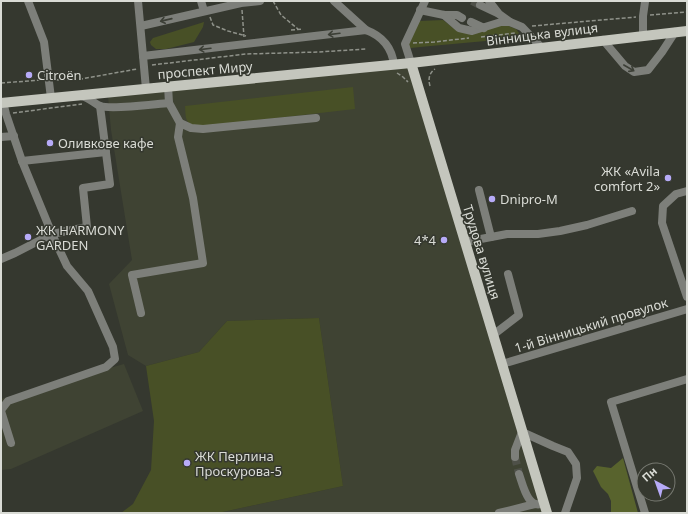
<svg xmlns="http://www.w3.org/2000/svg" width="688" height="514" font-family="'Noto Sans',sans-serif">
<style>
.built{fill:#3f4333}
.green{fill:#485026}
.forest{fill:#58632d}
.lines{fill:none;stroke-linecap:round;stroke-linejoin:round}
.minor-tunnel{stroke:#4e5048;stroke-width:8;stroke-dasharray:8 4;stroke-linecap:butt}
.path{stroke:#8f928a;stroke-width:1.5;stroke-dasharray:4 2;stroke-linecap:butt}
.minor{stroke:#7d7f7a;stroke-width:8}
.major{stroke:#c4c6bd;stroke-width:10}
.oneway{stroke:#3c3f36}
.poi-dot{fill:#b7abf8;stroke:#35382f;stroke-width:1.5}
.labels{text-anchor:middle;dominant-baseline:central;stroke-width:3;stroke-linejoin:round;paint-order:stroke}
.street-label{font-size:13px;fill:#d9dbd5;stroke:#35382f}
.poi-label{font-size:13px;fill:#d9dbd5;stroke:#35382f;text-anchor:start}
</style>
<rect width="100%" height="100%" fill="#35382f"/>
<!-- built -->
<g class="built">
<path d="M 409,66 L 543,513 L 218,513 L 343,486 L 319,318 L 227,321 L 199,352 L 146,366 L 128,355 L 109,284 L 132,260 L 111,130 L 108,96 Z"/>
<path d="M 124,364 L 143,411 L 11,469 L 1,470 L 1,399 Z"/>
</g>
<!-- green -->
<g class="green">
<path d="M 443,20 L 456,30 L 506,25 L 516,29 L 519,33 L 519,38 L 420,47 L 411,48 L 409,46 L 409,44 L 419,21 Z"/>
<path d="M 204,22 L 203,27 L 194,42 L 166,49 L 156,49 L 151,45 L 150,42 L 153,38 Z"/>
<path d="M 353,87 L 355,109 L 196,127 C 184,122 186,117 185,106 Z"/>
<path d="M 319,318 L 343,486 L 218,513 L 121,513 L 133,504 L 151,470 L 154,421 L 146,366 L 199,352 L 227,321 Z"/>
</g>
<!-- forest -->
<path class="forest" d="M 623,458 L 638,513 L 611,513 L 611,501 L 608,494 L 601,487 L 593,471 L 597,466 L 611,468 Z"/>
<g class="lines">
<!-- minor-tunnel -->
<g class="minor-tunnel">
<path d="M 472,1 L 480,5"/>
<path d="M 515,457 L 519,474"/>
</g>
<!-- path -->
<g class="path">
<path d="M 273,1 L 281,15 L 298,29"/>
<path d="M 242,10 L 244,37"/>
<path d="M 650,15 L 687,12"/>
<path d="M 210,17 L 213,25 L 228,31 L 246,36"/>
<path d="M 532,26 L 636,17"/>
<path d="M 291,30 L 303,29"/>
<path d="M 481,37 L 515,33 L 516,32"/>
<path d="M 413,43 L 434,42 L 469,38"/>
<path d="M 152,65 L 246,54 L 319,52 L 367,49"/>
<path d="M 397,73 L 403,77 L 408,82"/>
<path d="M 55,80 L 81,79 L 137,69"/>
<path d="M 1,83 L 42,80"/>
<path d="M 430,86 C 428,79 429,73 435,69"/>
<path d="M 13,113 L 82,104"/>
</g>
<!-- minor -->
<g class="minor">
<path d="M 28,1 L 44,42 L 51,98"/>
<path d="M 138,1 L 146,89"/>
<path d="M 201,1 L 204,11"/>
<path d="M 334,1 L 366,30"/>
<path d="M 489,1 L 499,14 L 510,22"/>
<path d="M 480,5 L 497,13"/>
<path d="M 420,10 L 444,15 L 457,15 L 462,18"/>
<path d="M 444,15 L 459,28 L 472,31 L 501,22 L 510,22 L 522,27 L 541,47"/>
<path d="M 471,22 L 484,28"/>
<path d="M 141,26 L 241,3 L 260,1"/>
<path d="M 643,36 L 643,16 L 645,2"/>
<path d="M 603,40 L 625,66 L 634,72 L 648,70 L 662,52 L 675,32"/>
<path d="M 143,56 L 366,30 C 382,36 392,48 394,65"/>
<path d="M 411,63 L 405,44 L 425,1"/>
<path d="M 168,86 L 169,103 L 180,123 L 191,128 L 203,129 L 316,118"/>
<path d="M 81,96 C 89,97 93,103 100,106 C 112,110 155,104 169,103"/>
<path d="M 1,137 L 14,136"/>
<path d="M 22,161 L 106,152"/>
<path d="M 479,190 L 491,237"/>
<path d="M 687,191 L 676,194 L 663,206 L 662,223 L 687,297"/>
<path d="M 465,242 L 507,234 L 538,234 L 560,231 L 587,225 L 632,211"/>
<path d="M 1,259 L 15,253 L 52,234 L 87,227 L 83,188 L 110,184 L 100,106"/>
<path d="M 141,313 L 132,275 L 203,263 L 193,198 L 178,137 L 180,123"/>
<path d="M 493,335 L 519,315 L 508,274"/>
<path d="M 502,364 L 687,309"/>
<path d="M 1,410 L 8,401 L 106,367 L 115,359 L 113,347 L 88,291 L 67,266 L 52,234 L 22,161 L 6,114 L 3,102"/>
<path d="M 1,411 L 11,443"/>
<path d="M 515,457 L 515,450 L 522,432 L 553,446 L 568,452 L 576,464 L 577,478 L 565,513"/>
<path d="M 519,474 C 523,485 528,511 544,503"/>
<path d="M 499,513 L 535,504"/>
<path d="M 645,513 L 611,402 L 687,379"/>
</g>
<!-- major -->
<g class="major">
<path d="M 411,63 L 547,513"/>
<path d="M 1,103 L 411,63 L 687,31"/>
</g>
</g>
<!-- one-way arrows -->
<defs><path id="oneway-shaft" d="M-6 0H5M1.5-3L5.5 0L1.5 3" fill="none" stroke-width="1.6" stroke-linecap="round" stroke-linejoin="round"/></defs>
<g class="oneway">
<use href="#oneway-shaft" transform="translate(166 20) rotate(167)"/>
<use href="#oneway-shaft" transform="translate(334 34) rotate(173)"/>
<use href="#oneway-shaft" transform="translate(205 49) rotate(173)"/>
<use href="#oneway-shaft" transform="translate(629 68) rotate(30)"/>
</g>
<!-- markers -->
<g class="poi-dot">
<circle cx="29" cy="75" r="4"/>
<circle cx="50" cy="143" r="4"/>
<circle cx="668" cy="178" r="4"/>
<circle cx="492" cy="199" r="4"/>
<circle cx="28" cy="237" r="4"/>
<circle cx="444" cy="240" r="4"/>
<circle cx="187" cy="463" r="4"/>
</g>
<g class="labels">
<!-- street labels -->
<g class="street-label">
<text transform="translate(542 34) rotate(-7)">Вінницька вулиця</text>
<text transform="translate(205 70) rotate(-5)">проспект Миру</text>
<text transform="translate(482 252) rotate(73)">Трудова вулиця</text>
<text transform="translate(591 325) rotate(-17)">1-й Вінницький провулок</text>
</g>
<!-- poi labels -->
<g class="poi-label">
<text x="37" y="75">Citroën</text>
<text x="58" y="143">Оливкове кафе</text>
<text x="660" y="171" text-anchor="end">ЖК «Avila<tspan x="660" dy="15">comfort 2»</tspan></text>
<text x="500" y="199">Dnipro-M</text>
<text x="36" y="230">ЖК HARMONY<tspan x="36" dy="15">GARDEN</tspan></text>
<text x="436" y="240" text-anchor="end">4*4</text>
<text x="195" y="456">ЖК Перлина<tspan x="195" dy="15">Проскурова-5</tspan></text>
</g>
</g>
<!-- border -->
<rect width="688" height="514" fill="none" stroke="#d9dbd5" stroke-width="4"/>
<!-- north arrow -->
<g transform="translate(656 482) rotate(319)"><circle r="19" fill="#35382f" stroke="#777971"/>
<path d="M0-3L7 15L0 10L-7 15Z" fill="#b7abf8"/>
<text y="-6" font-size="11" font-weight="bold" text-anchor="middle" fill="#d9dbd5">Пн</text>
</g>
</svg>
